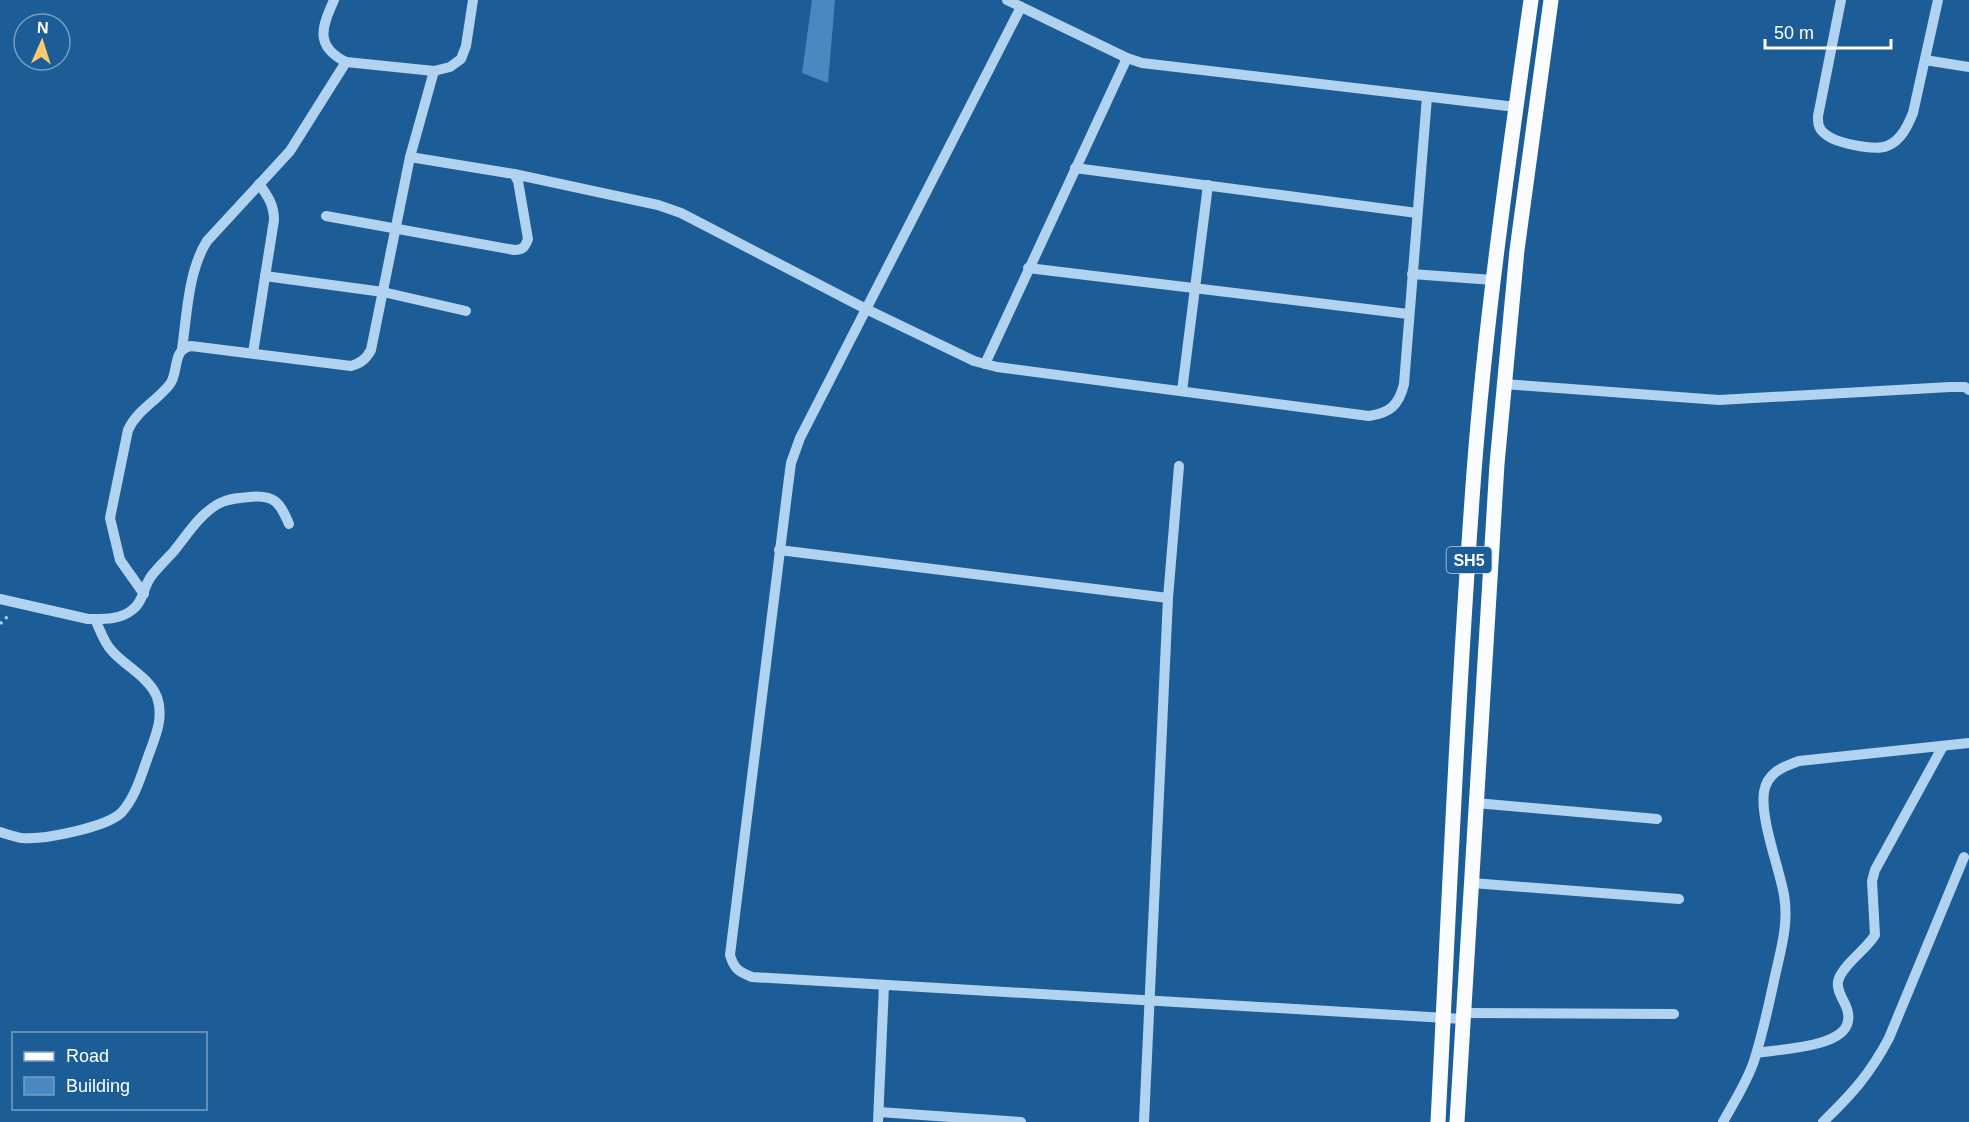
<svg xmlns="http://www.w3.org/2000/svg" width="1969" height="1122" font-family="Helvetica,sans-serif">
<style>
.building{fill:#4988c0}
.lines{fill:none;stroke-linecap:round;stroke-linejoin:round}
.path{stroke:#b1d3f0;stroke-width:3;stroke-dasharray:3 4.5;stroke-linecap:butt}
.minor{stroke:#b1d3f0;stroke-width:10}
.major{stroke:#fafcff;stroke-width:15}
.labels{text-anchor:middle;dominant-baseline:central;stroke-width:6;stroke-linejoin:round;paint-order:stroke}
.shield{fill:#1c5d98;stroke:#bbcee0;stroke-width:1.5}
.shield-label{font-size:16px;font-weight:bold;fill:#fff}
</style>
<rect width="100%" height="100%" fill="#1c5d98"/>
<!-- building -->
<path class="building" d="M 812,0 L 835,0 L 828,83 L 802,73 Z"/>
<g class="lines">
<!-- path -->
<path class="path" d="M 0,624 L 9,615"/>
<!-- minor -->
<g class="minor">
<path d="M 334,0 C 322,27 314,46 346,62 L 434,71 L 450,67 L 461,59 L 466,46 L 473,0"/>
<path d="M 1007,0 L 1127,58 L 1142,63 L 1516,107"/>
<path d="M 1841,0 L 1818,116 C 1818,123 1818,128 1824,133 C 1834,143 1874,151 1887,146 C 1901,141 1908,125 1913,113 L 1938,0"/>
<path d="M 1021,7 L 800,438 L 791,463 L 788,486 L 730,955 C 734,969 739,972 752,977 L 1463,1019"/>
<path d="M 1925,60 L 1969,67"/>
<path d="M 1075,168 L 1417,213"/>
<path d="M 514,174 L 658,205 L 681,213 L 866,309 L 974,361 L 997,367 L 1369,416 C 1390,413 1399,405 1404,384 L 1427,97"/>
<path d="M 326,216 L 514,250 C 523,250 525,247 528,239 L 518,181 L 514,174 L 410,157"/>
<path d="M 1028,268 L 1408,314"/>
<path d="M 1412,274 L 1493,280"/>
<path d="M 265,276 L 383,292 L 466,311"/>
<path d="M 182,349 C 187,315 188,271 207,241 L 290,151 L 346,62"/>
<path d="M 253,353 L 274,220 C 274,205 268,196 259,184"/>
<path d="M 985,364 L 1127,58"/>
<path d="M 1504,384 L 1719,400 L 1950,387 L 1965,387 L 1969,390"/>
<path d="M 1182,391 L 1208,185"/>
<path d="M 779,550 L 1168,598"/>
<path d="M 144,594 L 120,560 L 110,518 L 128,430 C 137,410 157,401 170,384 C 179,372 172,349 191,346 L 351,366 C 361,363 366,359 371,350 L 410,157 L 434,71"/>
<path d="M 0,599 L 88,619 C 103,619 120,620 132,610 C 143,602 143,589 150,578 C 156,569 166,560 174,551 C 187,535 200,514 218,504 C 228,498 239,498 249,497 C 275,494 280,503 289,524"/>
<path d="M 1476,803 L 1657,819"/>
<path d="M 0,832 C 7,834 15,837 22,838 C 44,840 108,827 122,812 C 136,796 142,773 149,754 C 156,735 164,717 157,697 C 149,677 125,666 112,651 C 104,643 100,630 95,619"/>
<path d="M 1472,883 L 1679,899"/>
<path d="M 1464,1013 L 1674,1014"/>
<path d="M 1757,1053 C 1778,1049 1844,1048 1848,1021 C 1851,1006 1836,995 1838,982 C 1840,967 1867,949 1875,935 L 1872,881 L 1875,870 L 1943,746"/>
<path d="M 879,1112 L 1021,1122"/>
<path d="M 878,1122 L 884,985"/>
<path d="M 1144,1122 L 1168,598 L 1179,466"/>
<path d="M 1723,1122 C 1734,1102 1747,1082 1754,1061 C 1763,1033 1769,1004 1775,976 C 1781,949 1789,923 1784,895 C 1779,867 1760,819 1764,792 C 1767,773 1782,767 1799,761 L 1969,743"/>
<path d="M 1823,1122 C 1852,1094 1870,1074 1889,1038 L 1964,857"/>
</g>
<!-- major -->
<g class="major">
<path d="M 1438,1122 C 1449,905 1458,688 1474,472 C 1486,314 1509,157 1531,0"/>
<path d="M 1457,1122 L 1497,464 L 1517,250 L 1551,0"/>
</g>
</g>
<g class="labels">
<!-- shield labels -->
<rect class="shield" x="1446.5" y="547" width="45" height="26" rx="4.5"/>
<g class="shield-label">
<text x="1469" y="560">SH5</text>
</g>
</g>
<!-- legend -->
<rect x="12" y="1032" width="195" height="78" fill="#1c5d98" stroke="#779ec1" stroke-width="1.5"/>
<rect x="24" y="1052" width="30" height="9" fill="#fafcff" stroke="#779ec1" stroke-width="1.5"/>
<text x="66" y="1062" font-size="18" fill="#ffffff">Road</text>
<rect x="24" y="1077" width="30" height="18" fill="#4988c0" stroke="#779ec1" stroke-width="1.5"/>
<text x="66" y="1092" font-size="18" fill="#ffffff">Building</text>
<!-- north arrow -->
<g transform="translate(42 42) rotate(3)"><circle r="28" fill="#1c5d98" stroke="#779ec1" stroke-width="1.5"/>
<path d="M0-4.5L10 22L0 15L-10 22Z" fill="#ffc970"/>
<text y="-9" font-size="16" font-weight="bold" text-anchor="middle" fill="#ffffff">N</text>
</g>
<!-- scale -->
<path d="M1765 39v9h126v-9" fill="none" stroke="#ffffff" stroke-width="3"/>
<text x="1774" y="39" font-size="18" fill="#ffffff" stroke="#1c5d98" stroke-width="4.5" paint-order="stroke">50 m</text>
</svg>
